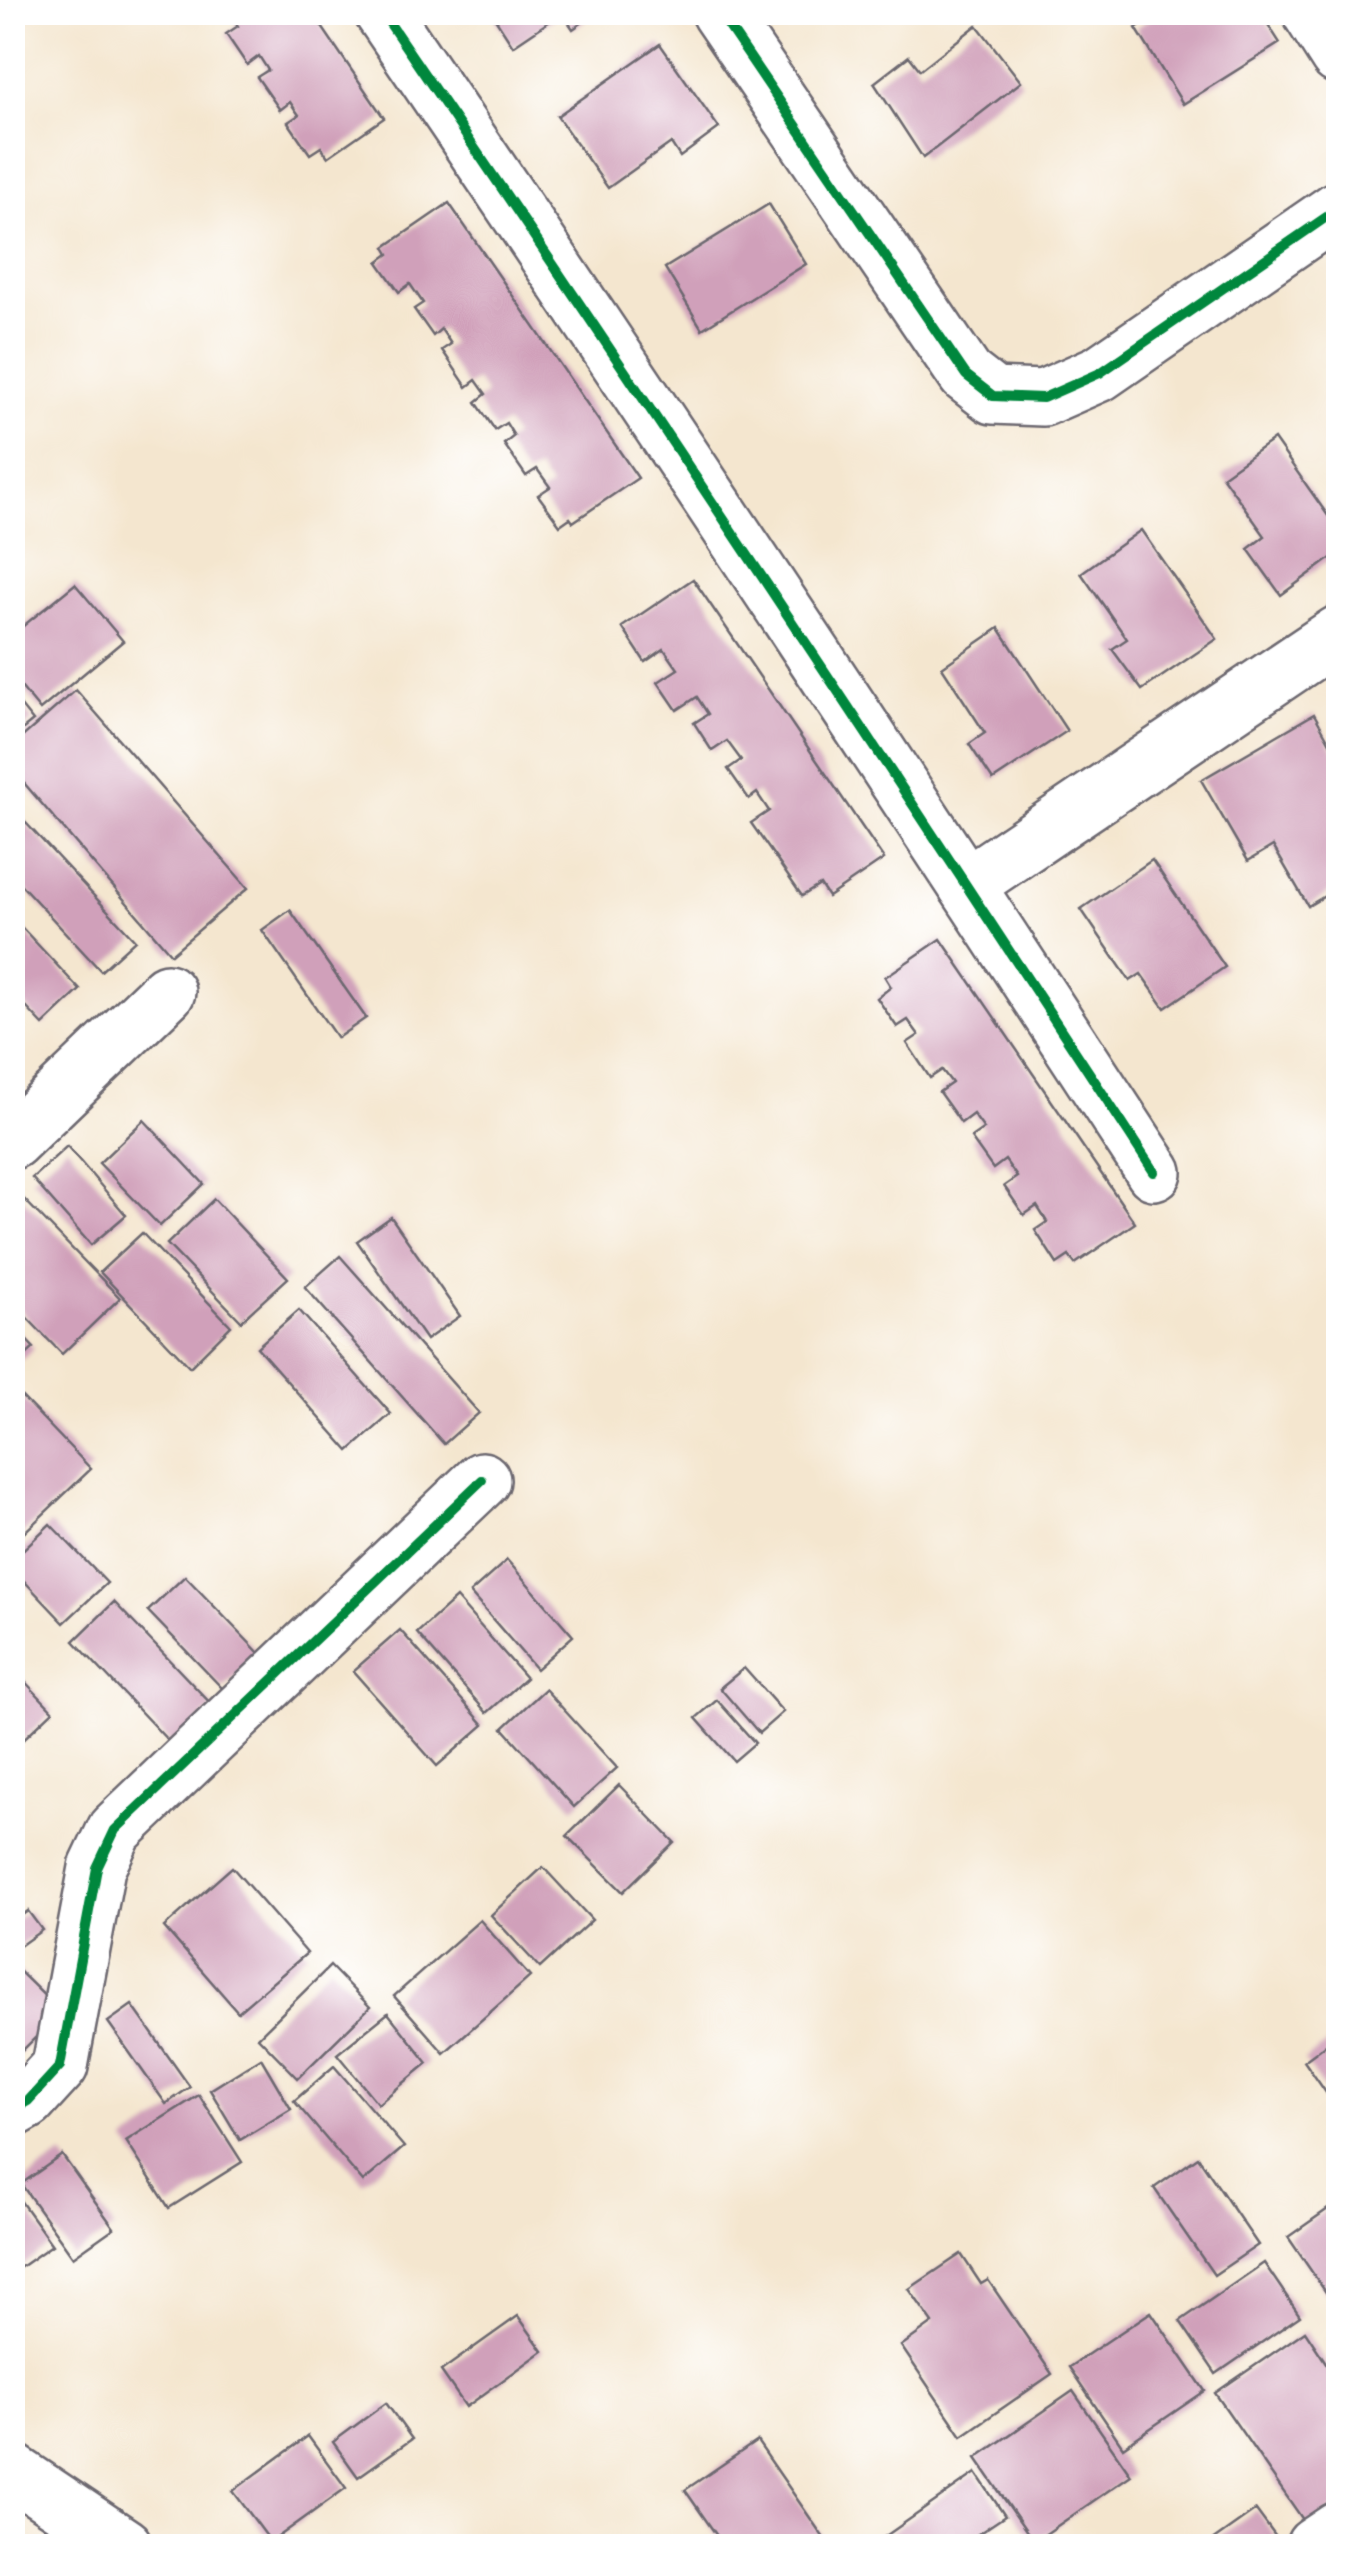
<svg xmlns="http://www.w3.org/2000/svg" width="1351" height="2559" font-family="'Patrick Hand',sans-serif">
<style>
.building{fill:#d0a0ba}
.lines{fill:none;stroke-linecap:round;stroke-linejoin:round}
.minor-casing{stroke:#6c676f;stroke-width:60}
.minor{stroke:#fff;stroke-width:55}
.cycleway-casing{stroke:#fff;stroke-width:16}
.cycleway{stroke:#00873e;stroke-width:10}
</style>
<rect width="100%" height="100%" fill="#fff"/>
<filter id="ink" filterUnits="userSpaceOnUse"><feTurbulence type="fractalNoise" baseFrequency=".01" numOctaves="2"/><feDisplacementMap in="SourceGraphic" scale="20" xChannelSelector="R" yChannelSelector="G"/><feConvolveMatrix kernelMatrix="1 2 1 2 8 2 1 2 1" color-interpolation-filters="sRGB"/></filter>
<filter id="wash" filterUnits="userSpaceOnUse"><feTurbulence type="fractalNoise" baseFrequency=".0048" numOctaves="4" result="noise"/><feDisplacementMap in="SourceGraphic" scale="40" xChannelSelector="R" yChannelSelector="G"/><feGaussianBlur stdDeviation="2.25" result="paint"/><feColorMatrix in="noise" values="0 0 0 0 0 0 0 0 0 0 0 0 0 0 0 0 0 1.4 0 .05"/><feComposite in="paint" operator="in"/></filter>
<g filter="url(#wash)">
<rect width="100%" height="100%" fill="#f4e6cf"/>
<g id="blocks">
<!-- building -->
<g class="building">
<path d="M 228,12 L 312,12 L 384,118 L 328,157 L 321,147 L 310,154 L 288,122 L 299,115 L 290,102 L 280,110 L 257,77 L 268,70 L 259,56 L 247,65 L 226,34 L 238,26 Z"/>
<path d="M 491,12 L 597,12 L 573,29 L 562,13 L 513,46 Z"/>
<path d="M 1160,12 L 1260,12 L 1280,43 L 1183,104 L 1136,28 Z"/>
<path d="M 977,25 L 1021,82 L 923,158 L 874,83 L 909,56 L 920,70 Z"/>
<path d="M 660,44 L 719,128 L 680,157 L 671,143 L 608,188 L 557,116 Z"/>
<path d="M 449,203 L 638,478 L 573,522 L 570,518 L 560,525 L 538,495 L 550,487 L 537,469 L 526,476 L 504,444 L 514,436 L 506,423 L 495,430 L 476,402 L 486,394 L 476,380 L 467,387 L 442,350 L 451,344 L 441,329 L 433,336 L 414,309 L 423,303 L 410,284 L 399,292 L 378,262 L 389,254 L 385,247 Z"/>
<path d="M 769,204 L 806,264 L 702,329 L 665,268 Z"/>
<path d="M 1274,439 L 1338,530 L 1338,553 L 1281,595 L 1248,549 L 1265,536 L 1222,476 Z"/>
<path d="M 1141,530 L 1217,639 L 1142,690 L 1112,649 L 1127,639 L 1081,573 Z"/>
<path d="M 693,579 L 884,859 L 828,897 L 820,885 L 802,896 L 751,823 L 769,811 L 757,793 L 749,799 L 728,769 L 741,760 L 727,741 L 712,751 L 694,723 L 708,714 L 697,697 L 677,710 L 658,682 L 678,669 L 664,649 L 645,662 L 622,627 Z"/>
<path d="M 75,584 L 123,641 L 40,710 L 12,676 L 12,635 Z"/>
<path d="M 999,628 L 1067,731 L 993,780 L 969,744 L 985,733 L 942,667 Z"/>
<path d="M 76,690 L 248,888 L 171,954 L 12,769 L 12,746 Z"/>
<path d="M 12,695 L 33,721 L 12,738 Z"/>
<path d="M 1314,714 L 1338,757 L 1338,888 L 1308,906 L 1273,846 L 1248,861 L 1201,780 Z"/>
<path d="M 12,808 L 135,940 L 101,971 L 12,875 Z"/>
<path d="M 1152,860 L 1225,967 L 1165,1008 L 1141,974 L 1130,981 L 1081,909 Z"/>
<path d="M 290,910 L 366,1018 L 337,1038 L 262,930 Z"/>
<path d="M 12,917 L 80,990 L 43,1025 L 12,992 Z"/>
<path d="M 941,939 L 1135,1223 L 1075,1264 L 1069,1256 L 1057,1264 L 1035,1230 L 1047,1222 L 1037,1206 L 1024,1215 L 1004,1186 L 1017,1177 L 1005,1160 L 993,1169 L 971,1138 L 984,1129 L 973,1114 L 961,1123 L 939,1092 L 952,1083 L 942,1070 L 930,1078 L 907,1043 L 919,1035 L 908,1020 L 897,1027 L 877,998 L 891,987 L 885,977 Z"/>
<path d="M 144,1120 L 204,1184 L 160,1226 L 99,1163 Z"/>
<path d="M 67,1146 L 126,1215 L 91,1245 L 32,1178 Z"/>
<path d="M 20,1195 L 120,1298 L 62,1354 L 12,1302 L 12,1202 Z"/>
<path d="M 214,1199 L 288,1278 L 241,1321 L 167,1244 Z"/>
<path d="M 391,1217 L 460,1316 L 426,1340 L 357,1241 Z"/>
<path d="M 142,1233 L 231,1326 L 190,1367 L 100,1272 Z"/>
<path d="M 340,1256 L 479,1413 L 444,1444 L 305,1287 Z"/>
<path d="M 299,1310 L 391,1414 L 349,1451 L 257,1347 Z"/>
<path d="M 12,1325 L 34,1348 L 12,1368 Z"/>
<path d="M 22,1397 L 91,1469 L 12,1544 L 12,1406 Z"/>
<path d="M 50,1524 L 107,1583 L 64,1623 L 12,1568 L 12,1560 Z"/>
<path d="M 507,1560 L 573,1636 L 536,1669 L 470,1593 Z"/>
<path d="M 185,1576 L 260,1654 L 223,1689 L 148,1611 Z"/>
<path d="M 456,1598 L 526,1678 L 487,1713 L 417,1633 Z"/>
<path d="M 114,1602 L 214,1707 L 173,1746 L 74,1641 Z"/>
<path d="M 400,1630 L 484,1725 L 437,1766 L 353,1671 Z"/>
<path d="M 12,1668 L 53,1711 L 12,1750 Z"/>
<path d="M 744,1668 L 783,1712 L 759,1733 L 720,1688 Z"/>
<path d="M 545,1689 L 617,1768 L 574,1807 L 503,1728 Z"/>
<path d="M 717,1700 L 755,1743 L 734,1761 L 696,1718 Z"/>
<path d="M 619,1785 L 674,1842 L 623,1892 L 567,1836 Z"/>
<path d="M 232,1867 L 307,1953 L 238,2012 L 164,1927 Z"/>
<path d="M 543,1867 L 592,1920 L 540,1968 L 491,1915 Z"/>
<path d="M 28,1911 L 42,1930 L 14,1950 L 12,1922 Z"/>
<path d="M 480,1920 L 530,1977 L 444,2053 L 394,1996 Z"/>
<path d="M 12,1964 L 61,2012 L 12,2061 Z"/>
<path d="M 330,1966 L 370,2007 L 298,2078 L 258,2037 Z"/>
<path d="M 132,2005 L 190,2087 L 166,2104 L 108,2022 Z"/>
<path d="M 388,2013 L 428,2063 L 378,2104 L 337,2054 Z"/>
<path d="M 1338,2036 L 1338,2110 L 1304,2061 Z"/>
<path d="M 261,2058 L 291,2109 L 240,2140 L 210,2090 Z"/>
<path d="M 334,2066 L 404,2147 L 363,2182 L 294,2101 Z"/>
<path d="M 199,2095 L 242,2162 L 169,2208 L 126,2141 Z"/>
<path d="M 62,2155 L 114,2228 L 73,2257 L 21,2184 Z"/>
<path d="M 1198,2157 L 1258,2245 L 1214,2275 L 1154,2188 Z"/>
<path d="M 12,2189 L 52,2245 L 12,2273 Z"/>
<path d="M 1338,2202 L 1338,2310 L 1288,2237 Z"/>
<path d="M 961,2254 L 981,2284 L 988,2280 L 1052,2374 L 962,2436 L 901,2346 L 933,2323 L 909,2289 Z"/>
<path d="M 1264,2263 L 1300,2316 L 1216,2374 L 1180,2321 Z"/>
<path d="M 1151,2312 L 1205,2391 L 1123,2447 L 1069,2367 Z"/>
<path d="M 518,2316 L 543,2351 L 466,2407 L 441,2371 Z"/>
<path d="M 1305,2331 L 1338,2381 L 1338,2506 L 1308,2527 L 1215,2393 Z"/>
<path d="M 1073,2391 L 1131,2475 L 1034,2542 L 976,2458 Z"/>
<path d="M 386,2403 L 412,2439 L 358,2477 L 333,2442 Z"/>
<path d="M 308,2436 L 346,2488 L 271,2542 L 233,2491 Z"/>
<path d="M 757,2441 L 828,2544 L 825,2546 L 724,2546 L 685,2490 Z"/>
<path d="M 976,2473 L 1005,2516 L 960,2546 L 880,2546 L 877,2542 Z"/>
<path d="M 1256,2510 L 1281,2544 L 1279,2546 L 1205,2546 Z"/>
</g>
</g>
</g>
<g filter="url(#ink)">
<use href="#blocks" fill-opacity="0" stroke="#6c676f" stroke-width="2.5"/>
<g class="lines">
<defs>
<g id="minor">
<path d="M 382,12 C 644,396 900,783 1154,1172"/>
<path d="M 719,12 L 966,375 L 993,396 L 1043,398 L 1100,373 L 1338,209"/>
<path d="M 1310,12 L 1338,56"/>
<path d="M 966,885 L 1338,634"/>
<path d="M 12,1141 L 167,992"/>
<path d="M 12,2110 L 28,2101 L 60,2066 L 97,1868 L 115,1830 L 482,1480"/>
<path d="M 12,2471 L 124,2546"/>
<path d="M 1314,2546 L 1338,2530"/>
</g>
</defs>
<!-- minor casing -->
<use href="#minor" class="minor-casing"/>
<!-- minor -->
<use href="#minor" class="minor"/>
<defs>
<g id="cycleway">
<path d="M 382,12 C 644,396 900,783 1154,1172"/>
<path d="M 719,12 L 966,375 L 993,396 L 1043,398 L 1100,373 L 1338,209"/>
<path d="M 12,2110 L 28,2101 L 60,2066 L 97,1868 L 115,1830 L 482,1480"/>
</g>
</defs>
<!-- cycleway casing -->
<use href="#cycleway" class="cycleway-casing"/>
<!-- cycleway -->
<use href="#cycleway" class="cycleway"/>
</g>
</g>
<!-- margin -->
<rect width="1351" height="2559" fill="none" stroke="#fff" stroke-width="50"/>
</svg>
